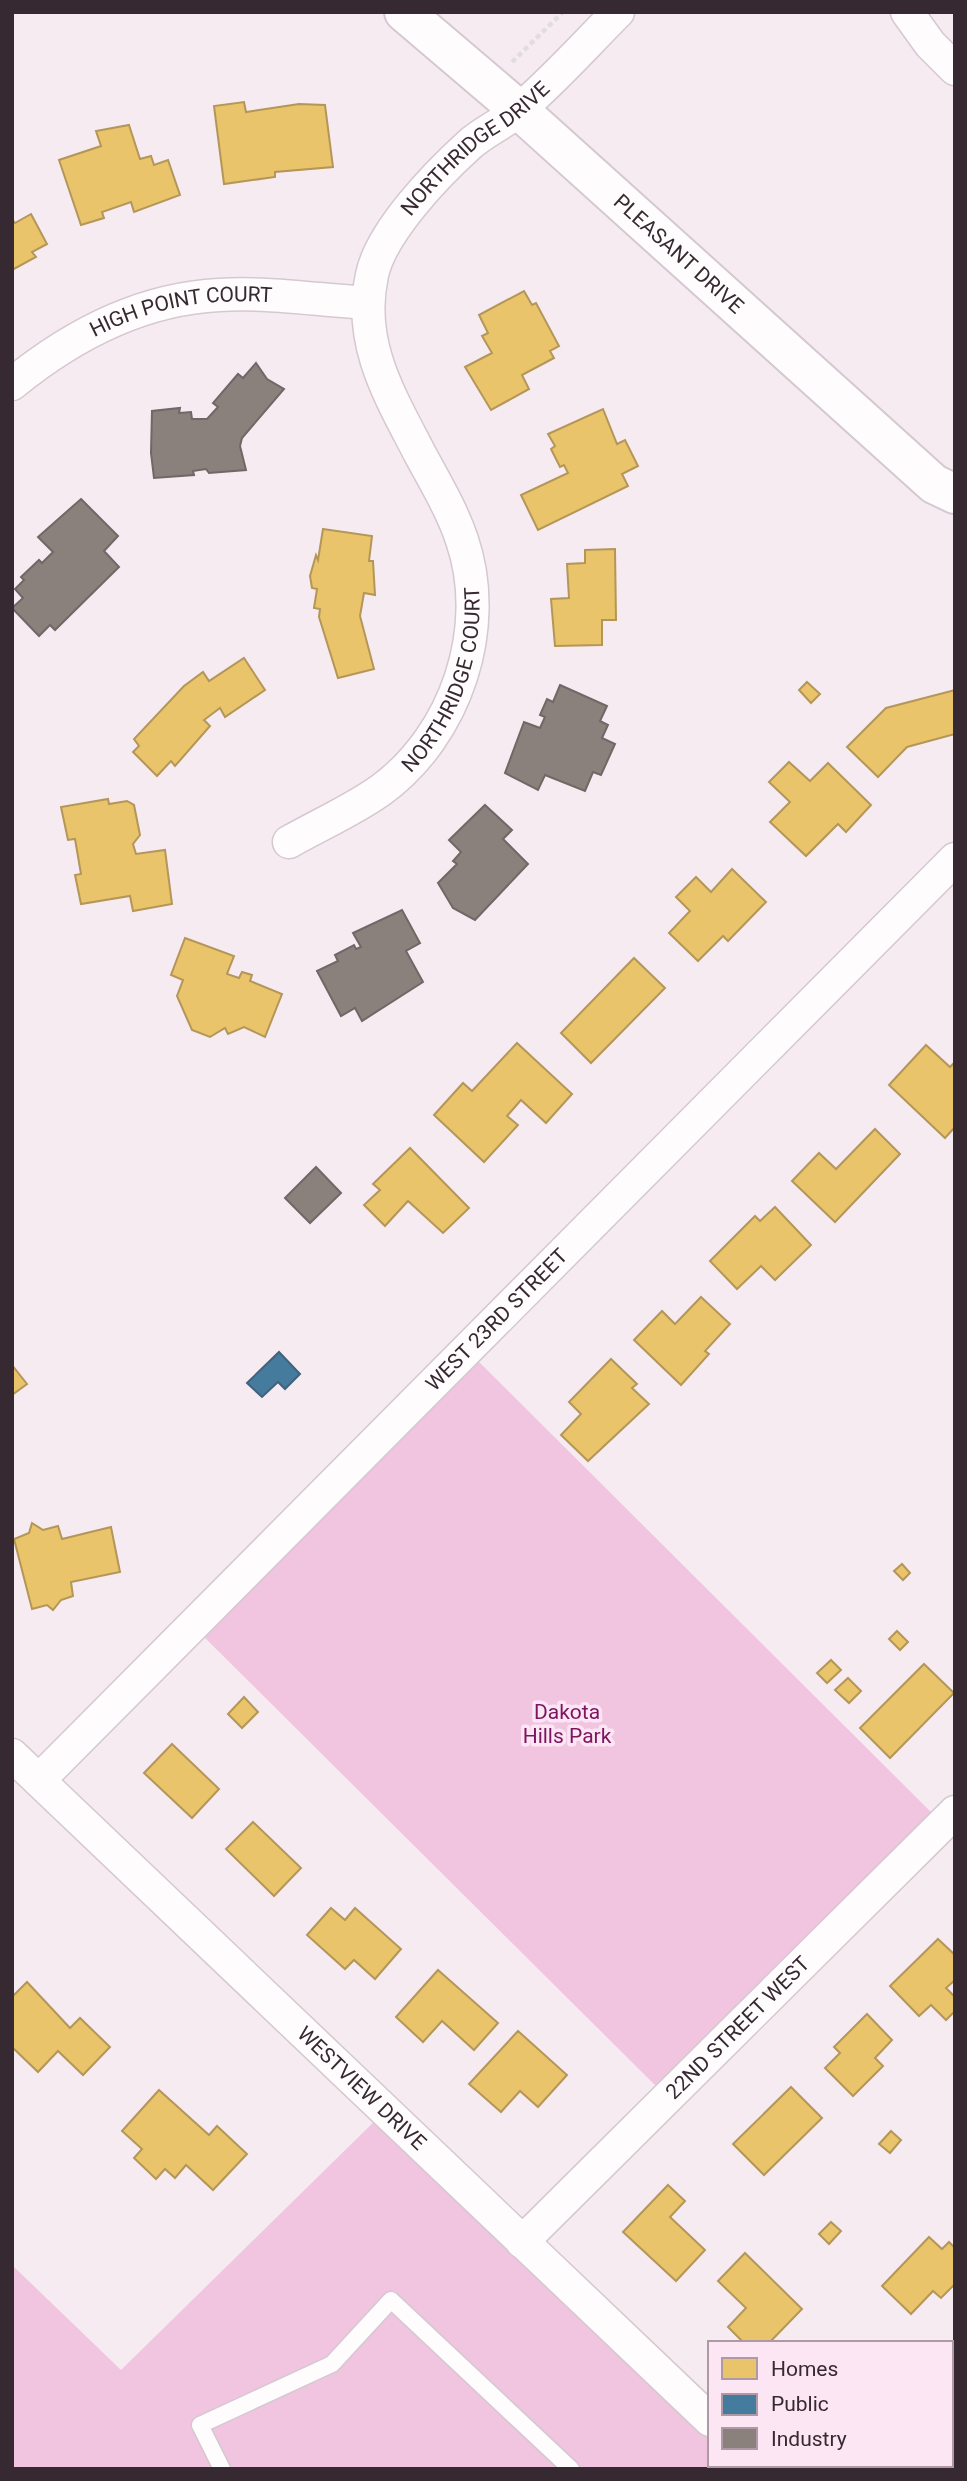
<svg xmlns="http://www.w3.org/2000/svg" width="967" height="2481" font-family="Roboto,sans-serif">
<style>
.green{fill:#f1c4e0}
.homes{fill:#e9c46a;stroke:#b49659;stroke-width:2}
.public{fill:#457b9d;stroke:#41627d;stroke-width:2}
.industry{fill:#8a817c;stroke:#716766;stroke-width:2}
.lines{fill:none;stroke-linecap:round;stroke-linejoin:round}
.lane-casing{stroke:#d5c8d0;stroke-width:19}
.street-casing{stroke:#d5c8d0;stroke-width:35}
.secondary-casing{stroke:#d5c8d0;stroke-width:42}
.path{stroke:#e0ddde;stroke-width:4.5;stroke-dasharray:5 3.5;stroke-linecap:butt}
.lane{stroke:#fefcfd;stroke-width:16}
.street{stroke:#fefcfd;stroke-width:32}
.secondary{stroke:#fefcfd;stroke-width:38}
.labels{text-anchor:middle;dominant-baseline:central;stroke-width:7;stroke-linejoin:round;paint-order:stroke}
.street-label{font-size:21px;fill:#372931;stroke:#fce6f3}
.park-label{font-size:21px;fill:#7c1460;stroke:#fce6f3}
</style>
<rect width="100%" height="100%" fill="#f7ebf2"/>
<!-- green -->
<g class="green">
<path d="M 465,1348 L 943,1824 L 669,2099 L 191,1624 Z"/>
<path d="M 385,2111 L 710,2420 L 710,2465 L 757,2465 L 761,2469 L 12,2469 L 12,2265 L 121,2370 Z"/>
</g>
<!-- homes -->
<g class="homes">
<path d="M 244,102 L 246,112 L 299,104 L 325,105 L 333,167 L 275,172 L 275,177 L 224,184 L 214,106 Z"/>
<path d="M 129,125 L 140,159 L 151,156 L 154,165 L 168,160 L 180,195 L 134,212 L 131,202 L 102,212 L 104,218 L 81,225 L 59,160 L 101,146 L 96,131 Z"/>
<path d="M 31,214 L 47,244 L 32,252 L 36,257 L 12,270 L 12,219 L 15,223 Z"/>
<path d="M 524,291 L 532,305 L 536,303 L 559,346 L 550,351 L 554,358 L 522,375 L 529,389 L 491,410 L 465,367 L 492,353 L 482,336 L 488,333 L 479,315 Z"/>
<path d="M 603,409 L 617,444 L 625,440 L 638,466 L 622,474 L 628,486 L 538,530 L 521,495 L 568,473 L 564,465 L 560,467 L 551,449 L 555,446 L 548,434 Z"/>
<path d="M 323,529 L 372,536 L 369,561 L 373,561 L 375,595 L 364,593 L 360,616 L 374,669 L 338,678 L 319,617 L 320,609 L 314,608 L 317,589 L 312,588 L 310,576 L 316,555 L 318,560 Z"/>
<path d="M 615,549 L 616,620 L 602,620 L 602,645 L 555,646 L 551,599 L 569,598 L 567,564 L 585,563 L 585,550 Z"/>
<path d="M 244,658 L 265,690 L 225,717 L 220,708 L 204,720 L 210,726 L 175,766 L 171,761 L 157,776 L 133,752 L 139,746 L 134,739 L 184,686 L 203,672 L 209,681 Z"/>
<path d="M 807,682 L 820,694 L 811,703 L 799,690 Z"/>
<path d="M 955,690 L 955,734 L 907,747 L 878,777 L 847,747 L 886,708 Z"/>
<path d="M 789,762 L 810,781 L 828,763 L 871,805 L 846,832 L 838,824 L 806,856 L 770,822 L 790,802 L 769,782 Z"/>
<path d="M 108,799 L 109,804 L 127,801 L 134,805 L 140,835 L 133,844 L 136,854 L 165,850 L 172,904 L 133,911 L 130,896 L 81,904 L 75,875 L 81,874 L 75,839 L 68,840 L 61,807 Z"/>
<path d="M 732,869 L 766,902 L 728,941 L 723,936 L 698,961 L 669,933 L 690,911 L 676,897 L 696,877 L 711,892 Z"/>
<path d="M 185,938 L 234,956 L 227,974 L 239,978 L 242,972 L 252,975 L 250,981 L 282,994 L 265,1037 L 244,1027 L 228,1034 L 225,1028 L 210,1037 L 192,1030 L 177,996 L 183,980 L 171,975 Z"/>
<path d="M 634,958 L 665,988 L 591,1063 L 561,1033 Z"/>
<path d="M 517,1043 L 572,1094 L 546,1123 L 521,1100 L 507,1116 L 518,1125 L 484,1162 L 434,1115 L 463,1083 L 472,1091 Z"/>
<path d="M 926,1045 L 950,1067 L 955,1062 L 955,1127 L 945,1138 L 889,1085 Z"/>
<path d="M 875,1129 L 900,1154 L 835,1222 L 792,1181 L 819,1153 L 836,1169 Z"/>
<path d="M 410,1148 L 469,1208 L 443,1233 L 408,1201 L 385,1226 L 364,1205 L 380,1190 L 373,1184 Z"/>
<path d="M 775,1207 L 811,1245 L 775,1280 L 761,1266 L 737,1289 L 710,1261 L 755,1216 L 760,1221 Z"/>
<path d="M 701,1297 L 730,1324 L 705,1351 L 709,1354 L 681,1385 L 634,1340 L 662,1311 L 675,1324 Z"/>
<path d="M 611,1359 L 637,1384 L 632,1388 L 649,1404 L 588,1461 L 561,1435 L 581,1414 L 569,1402 Z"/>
<path d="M 12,1365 L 27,1384 L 12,1395 Z"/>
<path d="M 32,1523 L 43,1530 L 58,1526 L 62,1539 L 111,1527 L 120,1572 L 71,1582 L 73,1596 L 61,1600 L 53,1610 L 47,1605 L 32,1609 L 14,1539 L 29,1533 Z"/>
<path d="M 902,1564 L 910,1573 L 903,1580 L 894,1571 Z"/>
<path d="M 897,1631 L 908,1642 L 900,1650 L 889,1639 Z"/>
<path d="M 831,1660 L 841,1670 L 827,1683 L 817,1673 Z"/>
<path d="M 924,1664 L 954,1693 L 890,1758 L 860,1728 Z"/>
<path d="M 848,1678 L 861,1691 L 849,1703 L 835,1690 Z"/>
<path d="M 244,1697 L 258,1712 L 242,1728 L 228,1714 Z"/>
<path d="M 172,1744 L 219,1789 L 192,1818 L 144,1773 Z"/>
<path d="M 253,1822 L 301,1868 L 274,1896 L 226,1849 Z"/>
<path d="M 331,1908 L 345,1920 L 355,1908 L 401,1949 L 375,1979 L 354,1960 L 345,1969 L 307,1935 Z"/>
<path d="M 938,1939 L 955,1955 L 955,1980 L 946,1988 L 955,1997 L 955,2011 L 946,2020 L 931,2005 L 919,2016 L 890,1986 Z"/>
<path d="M 438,1970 L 498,2023 L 474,2050 L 442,2021 L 423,2042 L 396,2017 Z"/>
<path d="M 27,1982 L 70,2028 L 80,2018 L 110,2047 L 83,2075 L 58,2051 L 38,2072 L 12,2047 L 12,1997 Z"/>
<path d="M 867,2014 L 892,2040 L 875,2058 L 883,2066 L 853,2096 L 825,2068 L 840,2053 L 834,2047 Z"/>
<path d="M 518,2031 L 567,2075 L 538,2107 L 520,2091 L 501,2112 L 469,2084 Z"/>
<path d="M 791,2087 L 822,2118 L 764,2175 L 733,2144 Z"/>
<path d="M 159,2090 L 209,2135 L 217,2126 L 247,2154 L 213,2190 L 186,2165 L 175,2178 L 165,2169 L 156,2179 L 134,2158 L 142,2149 L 122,2131 Z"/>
<path d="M 891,2131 L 901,2140 L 890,2153 L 879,2144 Z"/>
<path d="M 668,2185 L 685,2201 L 670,2217 L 705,2250 L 676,2281 L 623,2232 Z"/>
<path d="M 831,2222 L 841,2231 L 829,2244 L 819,2234 Z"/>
<path d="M 929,2237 L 942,2249 L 949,2242 L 955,2248 L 955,2284 L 941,2298 L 933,2291 L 911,2314 L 882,2286 Z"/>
<path d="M 745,2253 L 802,2309 L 769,2343 L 744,2343 L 728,2327 L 746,2308 L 718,2281 Z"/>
</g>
<!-- public -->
<path class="public" d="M 279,1352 L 300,1374 L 285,1389 L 278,1382 L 262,1397 L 247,1383 Z"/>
<!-- industry -->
<g class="industry">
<path d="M 256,363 L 267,379 L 284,389 L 242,438 L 240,446 L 246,470 L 209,473 L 206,469 L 193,471 L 194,475 L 154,478 L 151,453 L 152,411 L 180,408 L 179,413 L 191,412 L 192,419 L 207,419 L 218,407 L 213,403 L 238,374 L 243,378 Z"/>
<path d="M 81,499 L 118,536 L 104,551 L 119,567 L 55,630 L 50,625 L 39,636 L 12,608 L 23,598 L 15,589 L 24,580 L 21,577 L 39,560 L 42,563 L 53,552 L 38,537 Z"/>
<path d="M 560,685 L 607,706 L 600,721 L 608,725 L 602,738 L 615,744 L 601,775 L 593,772 L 585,791 L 545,775 L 538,790 L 505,773 L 524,722 L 540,728 L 545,717 L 540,715 L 547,699 L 553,702 Z"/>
<path d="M 485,805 L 512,830 L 503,839 L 528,864 L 475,920 L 453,908 L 438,883 L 457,864 L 453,861 L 461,852 L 449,840 Z"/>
<path d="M 402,910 L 420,943 L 406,951 L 423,982 L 362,1021 L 355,1008 L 341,1016 L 317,971 L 338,961 L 335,955 L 354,945 L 356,949 L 361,947 L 353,933 Z"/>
<path d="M 316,1167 L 341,1193 L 310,1223 L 285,1198 Z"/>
</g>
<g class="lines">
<defs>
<path id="lane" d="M 222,2469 L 200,2425 L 332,2364 L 391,2300 L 571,2469"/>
<g id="street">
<path d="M 907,12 L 930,44 L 955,69"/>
<path id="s1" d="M 12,384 C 72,335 140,299 219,295 C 268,292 319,300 368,303"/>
<path id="s2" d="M 289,842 C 319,825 353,810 381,790 C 456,735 492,628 462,540 C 452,510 435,482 420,454 C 390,396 357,343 372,275 C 381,232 436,175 469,145 C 484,131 505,123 520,109 C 555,79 586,44 618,12"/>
<path id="s3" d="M 12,1755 L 710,2420"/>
<path id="s4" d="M 39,1780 L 955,859"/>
<path id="s5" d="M 522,2242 L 955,1812"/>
<path d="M 951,2400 L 955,2397"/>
<path d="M 757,2465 L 761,2469"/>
<path d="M 882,2469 L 886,2465"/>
</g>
<g id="secondary">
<path id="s6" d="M 404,12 L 519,110 L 934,484 L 955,494"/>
</g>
</defs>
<!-- lane casing -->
<use href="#lane" class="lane-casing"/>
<!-- street casing -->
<use href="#street" class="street-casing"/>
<!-- secondary casing -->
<use href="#secondary" class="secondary-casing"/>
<!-- path -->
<path class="path" d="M 512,62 L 563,12"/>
<!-- lane -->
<use href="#lane" class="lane"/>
<!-- street -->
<use href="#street" class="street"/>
<!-- secondary -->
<use href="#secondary" class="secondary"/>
</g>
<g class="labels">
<!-- street labels -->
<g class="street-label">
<text stroke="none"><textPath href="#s2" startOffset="838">NORTHRIDGE DRIVE</textPath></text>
<text stroke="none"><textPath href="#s6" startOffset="366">PLEASANT DRIVE</textPath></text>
<text stroke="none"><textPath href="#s1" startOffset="189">HIGH POINT COURT</textPath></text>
<text stroke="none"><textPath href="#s2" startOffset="238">NORTHRIDGE COURT</textPath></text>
<text stroke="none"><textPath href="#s4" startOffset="649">WEST 23RD STREET</textPath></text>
<text stroke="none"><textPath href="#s5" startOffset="304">22ND STREET WEST</textPath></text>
<text stroke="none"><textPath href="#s3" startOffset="483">WESTVIEW DRIVE</textPath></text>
</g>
<!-- park labels -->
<g class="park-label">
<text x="567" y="1712">Dakota<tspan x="567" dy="24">Hills Park</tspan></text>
</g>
</g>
<!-- border -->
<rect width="967" height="2481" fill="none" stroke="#372931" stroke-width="28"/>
<!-- legend -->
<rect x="708" y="2341" width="245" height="126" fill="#fce6f3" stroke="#ad9aa5" stroke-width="2"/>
<rect x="722" y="2358" width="35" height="21" fill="#e9c46a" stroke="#ad9aa5" stroke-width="2"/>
<text x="771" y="2376" font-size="21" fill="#372931">Homes</text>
<rect x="722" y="2394" width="35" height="21" fill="#457b9d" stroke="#ad9aa5" stroke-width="2"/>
<text x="771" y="2411" font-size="21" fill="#372931">Public</text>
<rect x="722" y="2428" width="35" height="21" fill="#8a817c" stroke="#ad9aa5" stroke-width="2"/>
<text x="771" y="2446" font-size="21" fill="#372931">Industry</text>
</svg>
